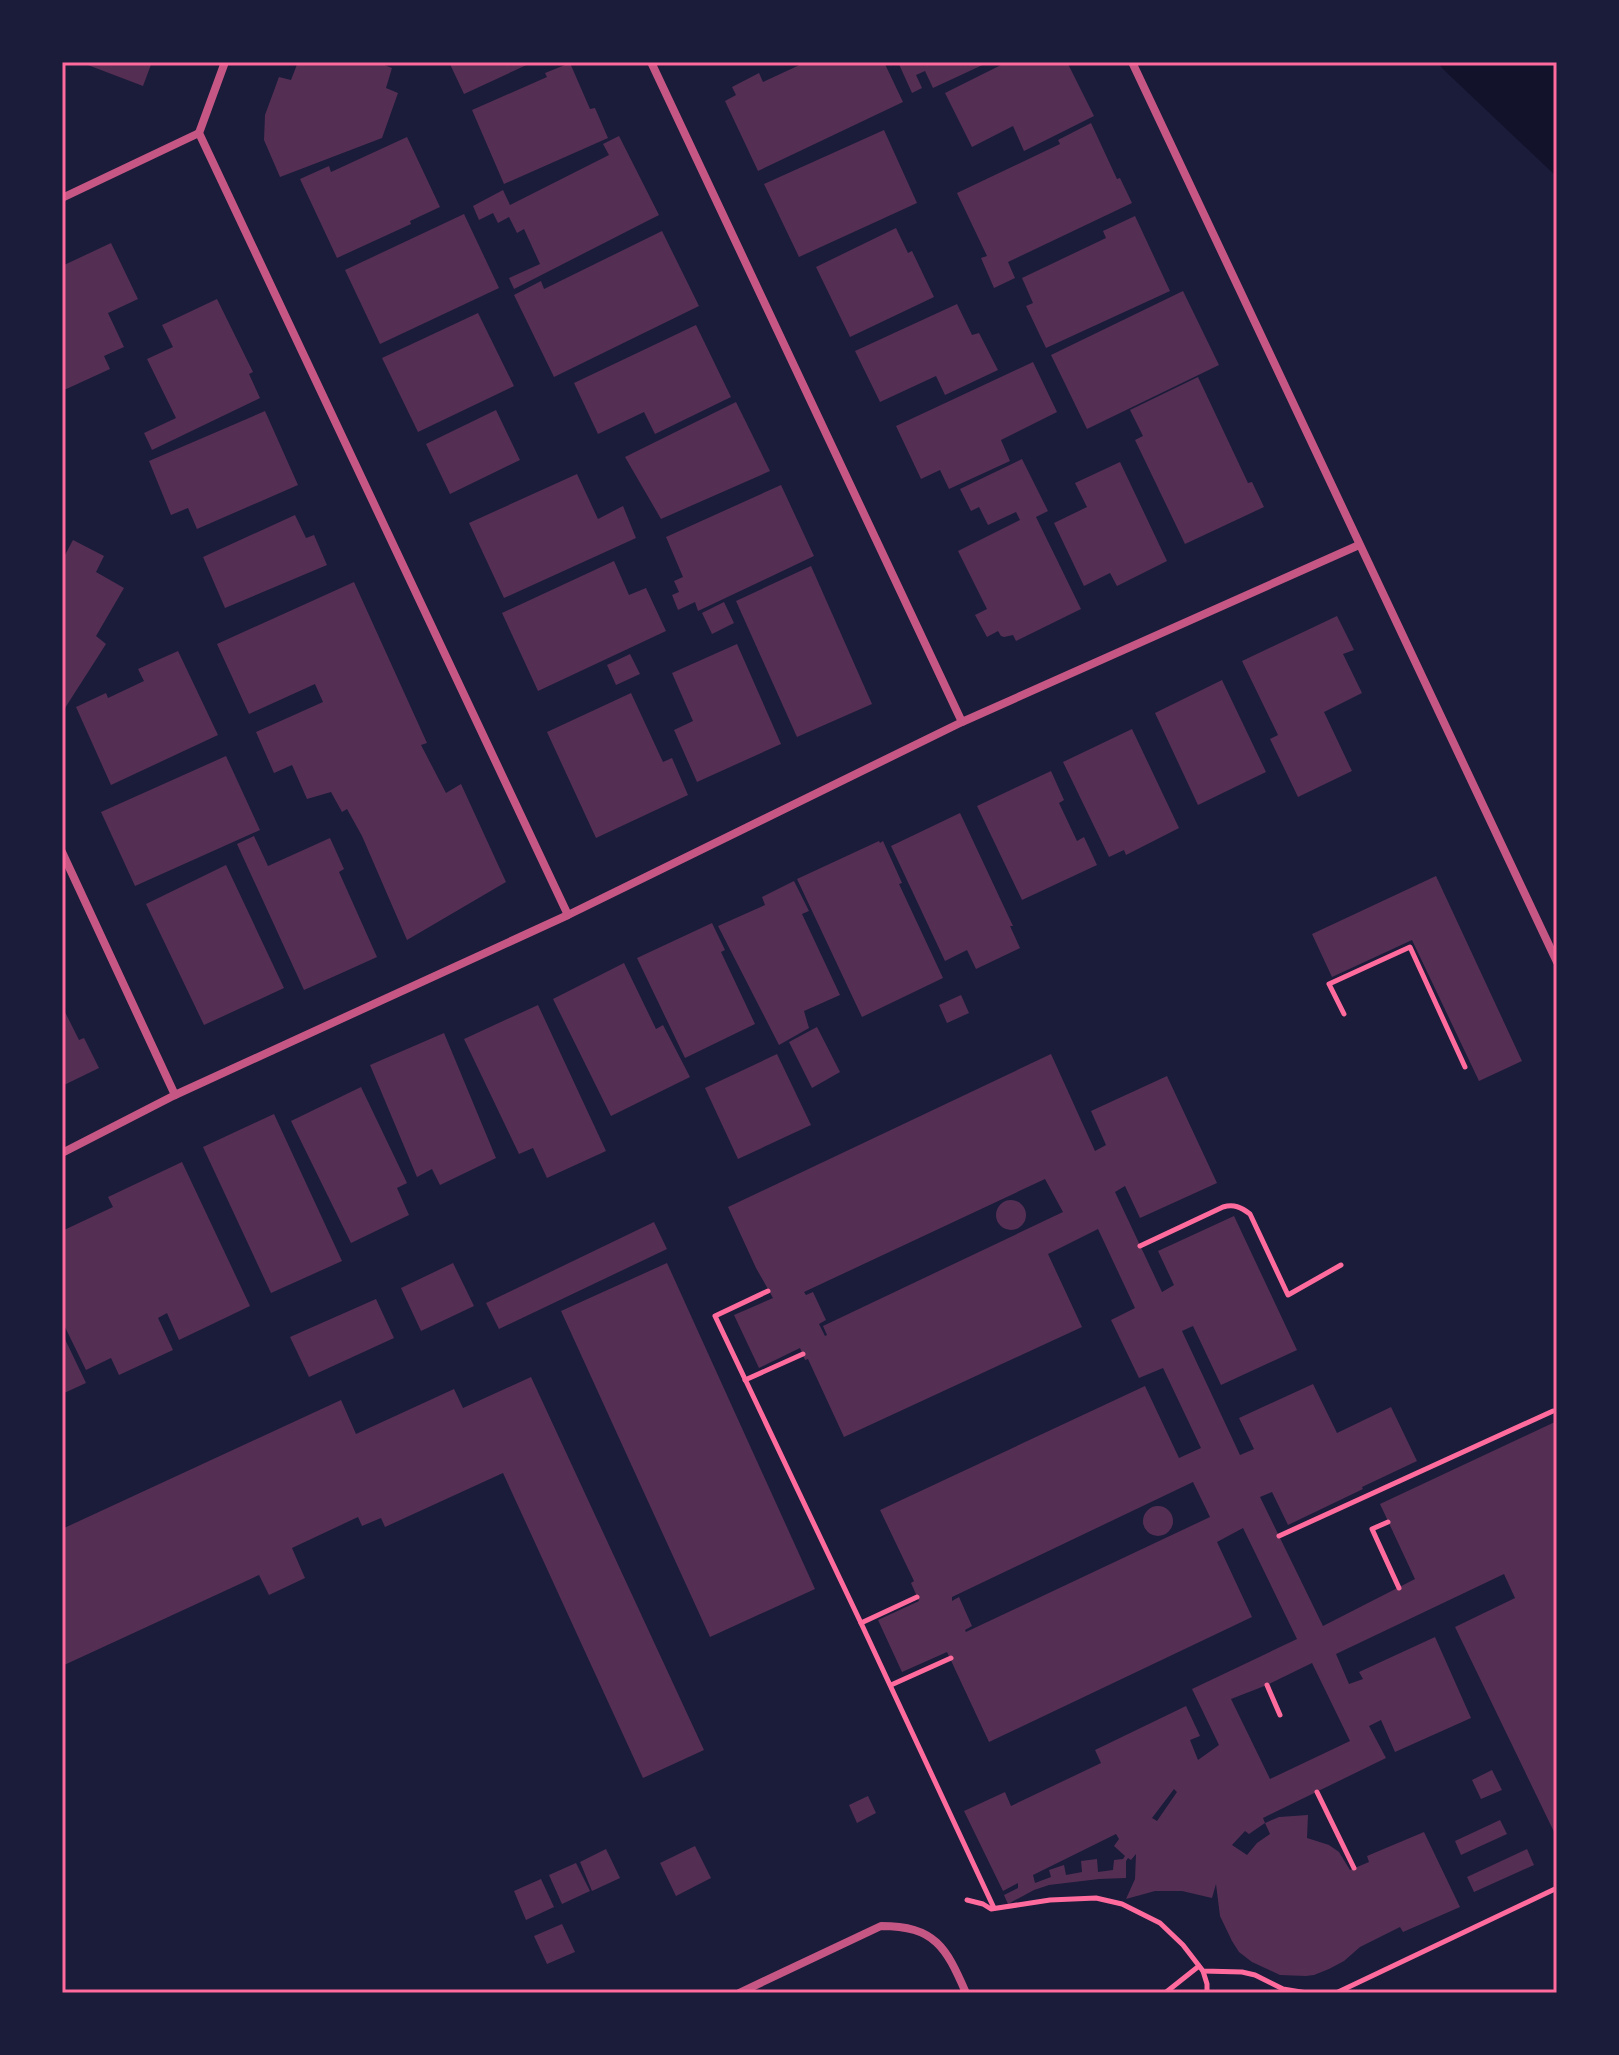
<svg xmlns="http://www.w3.org/2000/svg" width="1619" height="2055" font-family="'Titillium Web',sans-serif">
<style>
.water{fill:#12122b}
.building{fill:#542f53;fill-rule:evenodd}
.lines{fill:none;stroke-linecap:round;stroke-linejoin:round}
.path{stroke:#ff6b9d;stroke-width:5}
.minor{stroke:#c65784;stroke-width:8}
.neatline{fill:none;stroke:#ff6b9d;stroke-width:3}
</style>
<rect width="100%" height="100%" fill="#1b1b3a"/>
<!-- water -->
<path class="water" d="M 1437,62 L 1557,62 L 1557,177 L 1444,70 Z"/>
<!-- building -->
<g class="building">
<path d="M 80,62 L 152,62 L 143,86 Z"/>
<path d="M 298,62 L 377,62 L 392,68 L 386,88 L 398,93 L 382,138 L 280,177 L 264,140 L 265,115 L 279,77 L 291,80 Z"/>
<path d="M 449,62 L 533,62 L 464,94 Z"/>
<path d="M 806,62 L 884,62 L 903,102 L 758,171 L 725,101 L 736,95 L 732,87 L 759,73 L 763,82 Z"/>
<path d="M 898,62 L 989,62 L 933,88 L 925,71 L 916,75 L 922,88 L 912,93 Z"/>
<path d="M 1007,62 L 1067,62 L 1094,116 L 1024,151 L 1013,126 L 972,147 L 945,93 Z"/>
<path d="M 570,63 L 590,109 L 595,108 L 608,138 L 504,184 L 472,110 L 547,77 L 545,73 Z"/>
<path d="M 1091,123 L 1117,179 L 1120,178 L 1132,203 L 1008,262 L 1015,278 L 994,288 L 981,258 L 987,256 L 957,193 L 1060,144 L 1058,140 Z"/>
<path d="M 884,130 L 917,203 L 799,257 L 764,184 Z"/>
<path d="M 619,136 L 659,215 L 514,289 L 509,278 L 540,264 L 524,229 L 517,233 L 509,217 L 498,223 L 493,213 L 479,220 L 473,206 L 503,190 L 510,205 L 609,155 L 603,144 Z"/>
<path d="M 407,137 L 440,207 L 410,221 L 411,224 L 337,258 L 300,179 L 329,166 L 331,172 Z"/>
<path d="M 464,214 L 499,288 L 380,344 L 345,270 Z"/>
<path d="M 1135,216 L 1170,291 L 1046,348 L 1026,306 L 1033,303 L 1022,278 L 1106,238 L 1103,231 Z"/>
<path d="M 896,228 L 908,253 L 912,251 L 934,297 L 850,337 L 816,267 Z"/>
<path d="M 662,231 L 699,306 L 554,377 L 514,295 L 541,281 L 544,289 Z"/>
<path d="M 111,243 L 138,299 L 108,313 L 124,347 L 104,356 L 110,369 L 62,391 L 62,266 Z"/>
<path d="M 1183,291 L 1219,365 L 1087,429 L 1051,355 Z"/>
<path d="M 217,299 L 253,372 L 249,374 L 260,398 L 152,450 L 144,433 L 176,418 L 147,359 L 173,347 L 162,325 Z"/>
<path d="M 957,304 L 972,335 L 979,333 L 998,370 L 945,395 L 936,376 L 880,402 L 855,351 Z"/>
<path d="M 478,313 L 514,386 L 418,432 L 382,358 Z"/>
<path d="M 696,325 L 731,397 L 655,434 L 644,412 L 598,434 L 574,383 Z"/>
<path d="M 1033,362 L 1057,412 L 1001,440 L 1010,461 L 949,489 L 940,470 L 921,479 L 896,426 Z"/>
<path d="M 1198,377 L 1248,483 L 1252,482 L 1264,507 L 1185,544 L 1135,440 L 1143,436 L 1130,410 Z"/>
<path d="M 736,402 L 770,471 L 661,519 L 625,457 Z"/>
<path d="M 496,410 L 520,460 L 450,494 L 426,444 Z"/>
<path d="M 265,411 L 298,485 L 197,529 L 188,508 L 171,515 L 149,461 Z"/>
<path d="M 1022,459 L 1048,511 L 1036,517 L 1081,609 L 1016,641 L 1013,635 L 1004,637 L 1001,636 L 998,631 L 987,637 L 975,615 L 987,609 L 958,551 L 1020,520 L 1016,512 L 988,525 L 979,507 L 971,511 L 960,489 Z"/>
<path d="M 1120,462 L 1167,561 L 1117,586 L 1110,573 L 1084,586 L 1054,523 L 1087,507 L 1075,483 Z"/>
<path d="M 577,474 L 598,519 L 623,506 L 636,538 L 504,598 L 469,523 Z"/>
<path d="M 781,485 L 814,556 L 698,611 L 695,602 L 678,610 L 672,595 L 679,592 L 674,581 L 683,577 L 666,537 Z"/>
<path d="M 295,515 L 306,538 L 314,535 L 327,565 L 225,608 L 203,557 Z"/>
<path d="M 73,540 L 104,556 L 96,572 L 124,588 L 96,636 L 106,644 L 65,708 L 62,707 L 62,554 L 65,555 Z"/>
<path d="M 614,561 L 629,595 L 646,588 L 666,631 L 538,691 L 502,613 Z"/>
<path d="M 811,566 L 872,704 L 797,737 L 736,601 Z"/>
<path d="M 354,582 L 427,743 L 421,745 L 446,793 L 461,784 L 506,882 L 407,940 L 362,836 L 347,809 L 342,812 L 331,792 L 307,799 L 292,765 L 274,773 L 256,732 L 323,702 L 315,684 L 249,714 L 217,644 Z"/>
<path d="M 724,602 L 734,623 L 712,634 L 702,613 Z"/>
<path d="M 1337,616 L 1354,650 L 1343,654 L 1362,693 L 1324,712 L 1352,771 L 1298,797 L 1270,739 L 1278,735 L 1242,661 Z"/>
<path d="M 737,644 L 781,744 L 697,782 L 674,730 L 693,721 L 672,673 Z"/>
<path d="M 178,651 L 218,735 L 111,785 L 76,707 L 106,693 L 108,698 L 144,681 L 138,669 Z"/>
<path d="M 630,654 L 640,674 L 616,685 L 607,665 Z"/>
<path d="M 1222,680 L 1266,772 L 1198,805 L 1155,713 Z"/>
<path d="M 631,693 L 663,762 L 672,758 L 688,795 L 596,838 L 547,732 Z"/>
<path d="M 1132,729 L 1179,828 L 1126,855 L 1124,850 L 1109,857 L 1063,762 Z"/>
<path d="M 226,756 L 260,830 L 135,886 L 101,812 Z"/>
<path d="M 1051,771 L 1064,800 L 1059,803 L 1077,841 L 1084,837 L 1097,865 L 1022,900 L 977,806 Z"/>
<path d="M 960,813 L 1013,926 L 1010,926 L 1020,948 L 976,969 L 967,950 L 945,961 L 891,846 Z"/>
<path d="M 254,836 L 268,866 L 330,838 L 344,869 L 339,872 L 377,957 L 304,990 L 237,844 Z"/>
<path d="M 879,841 L 880,843 L 883,841 L 902,883 L 899,884 L 943,978 L 862,1017 L 797,879 Z"/>
<path d="M 226,865 L 284,988 L 204,1025 L 146,904 Z"/>
<path d="M 1436,876 L 1522,1061 L 1479,1081 L 1412,940 L 1332,977 L 1312,934 Z"/>
<path d="M 794,881 L 809,911 L 802,914 L 840,995 L 804,1011 L 809,1028 L 779,1045 L 718,926 L 765,905 L 762,897 Z"/>
<path d="M 712,923 L 725,950 L 721,952 L 755,1024 L 685,1058 L 637,958 Z"/>
<path d="M 624,963 L 656,1029 L 663,1025 L 690,1077 L 611,1116 L 553,999 Z"/>
<path d="M 961,995 L 969,1013 L 947,1023 L 939,1005 Z"/>
<path d="M 538,1005 L 606,1151 L 547,1178 L 533,1148 L 519,1154 L 464,1039 Z"/>
<path d="M 62,1006 L 79,1040 L 84,1038 L 99,1068 L 62,1086 Z"/>
<path d="M 817,1027 L 840,1072 L 812,1088 L 789,1042 Z"/>
<path d="M 444,1033 L 496,1158 L 440,1185 L 432,1169 L 417,1177 L 370,1065 Z"/>
<path d="M 777,1054 L 811,1125 L 738,1159 L 705,1088 Z"/>
<path d="M 1051,1054 L 1095,1151 L 1106,1145 L 1091,1111 L 1167,1076 L 1217,1183 L 1140,1218 L 1125,1186 L 1115,1192 L 1162,1292 L 1174,1285 L 1158,1251 L 1234,1216 L 1297,1350 L 1221,1385 L 1193,1326 L 1182,1331 L 1240,1455 L 1254,1449 L 1239,1418 L 1313,1384 L 1337,1433 L 1391,1407 L 1417,1461 L 1362,1487 L 1363,1489 L 1288,1525 L 1272,1492 L 1260,1497 L 1323,1626 L 1415,1579 L 1380,1504 L 1557,1421 L 1557,1838 L 1455,1627 L 1515,1598 L 1504,1574 L 1336,1654 L 1349,1684 L 1363,1679 L 1359,1672 L 1435,1637 L 1471,1718 L 1395,1752 L 1381,1720 L 1369,1726 L 1386,1758 L 1263,1818 L 1265,1823 L 1279,1817 L 1308,1815 L 1307,1838 L 1329,1845 L 1339,1852 L 1350,1870 L 1369,1862 L 1367,1856 L 1424,1832 L 1460,1907 L 1403,1932 L 1400,1927 L 1360,1947 L 1344,1961 L 1329,1969 L 1314,1975 L 1306,1976 L 1280,1975 L 1252,1962 L 1239,1952 L 1232,1941 L 1220,1916 L 1216,1884 L 1212,1898 L 1182,1891 L 1155,1891 L 1126,1899 L 1135,1879 L 1136,1854 L 1131,1860 L 1128,1858 L 1126,1861 L 1126,1878 L 1099,1879 L 1049,1885 L 1034,1890 L 1008,1904 L 1004,1895 L 1018,1888 L 1018,1883 L 1003,1891 L 964,1811 L 1005,1792 L 1011,1806 L 1101,1763 L 1095,1750 L 1186,1706 L 1200,1736 L 1190,1740 L 1198,1760 L 1219,1745 L 1192,1689 L 1297,1639 L 1243,1528 L 1217,1542 L 1252,1617 L 989,1742 L 947,1652 L 902,1672 L 878,1620 L 919,1601 L 911,1583 L 914,1581 L 880,1510 L 1145,1386 L 1179,1458 L 1201,1448 L 1163,1368 L 1139,1378 L 1111,1320 L 1135,1308 L 1098,1229 L 1048,1254 L 1082,1327 L 844,1437 L 808,1359 L 805,1360 L 800,1348 L 759,1368 L 734,1315 L 773,1298 L 756,1268 L 728,1207 ZM 1045,1179 L 1063,1212 L 823,1326 L 827,1335 L 825,1336 L 819,1324 L 826,1320 L 813,1292 L 806,1295 L 804,1292 ZM 1193,1482 L 1210,1517 L 966,1632 L 965,1630 L 972,1626 L 959,1597 L 952,1601 L 952,1597 ZM 1312,1663 L 1350,1741 L 1270,1779 L 1231,1699 L 1267,1685 ZM 1174,1789 L 1177,1792 L 1157,1821 L 1152,1818 ZM 1265,1823 L 1270,1834 L 1257,1843 L 1247,1855 L 1232,1845 L 1245,1831 L 1249,1834 ZM 1116,1834 L 1119,1839 L 1114,1846 L 1125,1856 L 1123,1859 L 1114,1860 L 1113,1870 L 1098,1872 L 1097,1859 L 1081,1861 L 1082,1872 L 1066,1875 L 1064,1865 L 1049,1870 L 1051,1877 L 1035,1883 L 1033,1875 Z"/>
<path d="M 361,1087 L 407,1183 L 397,1188 L 409,1215 L 351,1243 L 291,1121 Z"/>
<path d="M 274,1114 L 342,1261 L 271,1293 L 203,1147 Z"/>
<path d="M 182,1162 L 250,1306 L 179,1340 L 167,1313 L 158,1318 L 173,1350 L 119,1375 L 111,1358 L 86,1370 L 62,1321 L 62,1231 L 113,1207 L 108,1197 Z"/>
<circle cx="1011" cy="1215" r="15"/>
<path d="M 654,1222 L 667,1249 L 499,1329 L 486,1303 Z"/>
<path d="M 453,1263 L 474,1306 L 421,1331 L 401,1288 Z"/>
<path d="M 667,1263 L 815,1589 L 710,1637 L 561,1311 Z"/>
<path d="M 376,1299 L 394,1338 L 309,1377 L 290,1337 Z"/>
<path d="M 62,1333 L 86,1383 L 62,1394 Z"/>
<path d="M 531,1377 L 704,1750 L 643,1778 L 503,1473 L 385,1527 L 381,1518 L 362,1526 L 358,1517 L 292,1548 L 305,1578 L 269,1595 L 259,1575 L 62,1666 L 62,1529 L 341,1400 L 356,1434 L 454,1389 L 463,1408 Z"/>
<circle cx="1158" cy="1521" r="15"/>
<path d="M 1492,1770 L 1502,1790 L 1481,1799 L 1472,1780 Z"/>
<path d="M 868,1796 L 876,1813 L 857,1823 L 849,1805 Z"/>
<path d="M 1500,1820 L 1507,1834 L 1461,1855 L 1455,1841 Z"/>
<path d="M 695,1846 L 711,1878 L 676,1896 L 660,1863 Z"/>
<path d="M 606,1849 L 620,1878 L 592,1891 L 580,1862 Z"/>
<path d="M 1527,1849 L 1534,1865 L 1474,1892 L 1467,1877 Z"/>
<path d="M 576,1863 L 590,1891 L 562,1904 L 549,1875 Z"/>
<path d="M 541,1879 L 554,1907 L 526,1920 L 514,1891 Z"/>
<path d="M 562,1924 L 575,1952 L 547,1964 L 534,1936 Z"/>
</g>
<g class="lines">
<!-- path -->
<g class="path">
<path d="M 1344,1014 L 1329,984 L 1410,947 L 1465,1067"/>
<path d="M 1140,1246 L 1223,1207 C 1234,1204 1241,1207 1250,1214 L 1288,1295 L 1341,1265"/>
<path d="M 768,1291 L 715,1316 L 861,1623 L 994,1908"/>
<path d="M 745,1380 L 803,1354"/>
<path d="M 1388,1522 L 1372,1529 L 1399,1588"/>
<path d="M 1279,1536 L 1553,1411"/>
<path d="M 861,1623 L 917,1597"/>
<path d="M 891,1685 L 951,1658"/>
<path d="M 1267,1685 L 1280,1715"/>
<path d="M 1317,1792 L 1354,1868"/>
<path d="M 967,1900 L 983,1904 L 991,1909 L 1050,1900 L 1096,1898 L 1122,1904 L 1160,1923 L 1183,1945 L 1203,1971 L 1242,1972 L 1255,1975 L 1283,1989 L 1307,1993"/>
<path d="M 1203,1971 L 1207,1984 L 1207,1993"/>
<path d="M 1165,1993 L 1199,1966"/>
<path d="M 1336,1993 L 1557,1888"/>
</g>
<!-- minor -->
<g class="minor">
<path d="M 225,62 L 199,133 L 568,915"/>
<path d="M 651,62 L 962,722"/>
<path d="M 1132,62 L 1557,962"/>
<path d="M 62,198 L 199,133"/>
<path d="M 62,852 L 175,1095"/>
<path d="M 62,1153 L 175,1095 L 568,915 L 962,722 L 1359,545"/>
<path d="M 739,1993 L 881,1926 C 935,1926 946,1947 966,1993"/>
</g>
</g>
<!-- border -->
<rect width="1619" height="2055" fill="none" stroke="#1b1b3a" stroke-width="128"/>
<rect x="64" y="64" width="1491" height="1927" class="neatline"/>
</svg>
